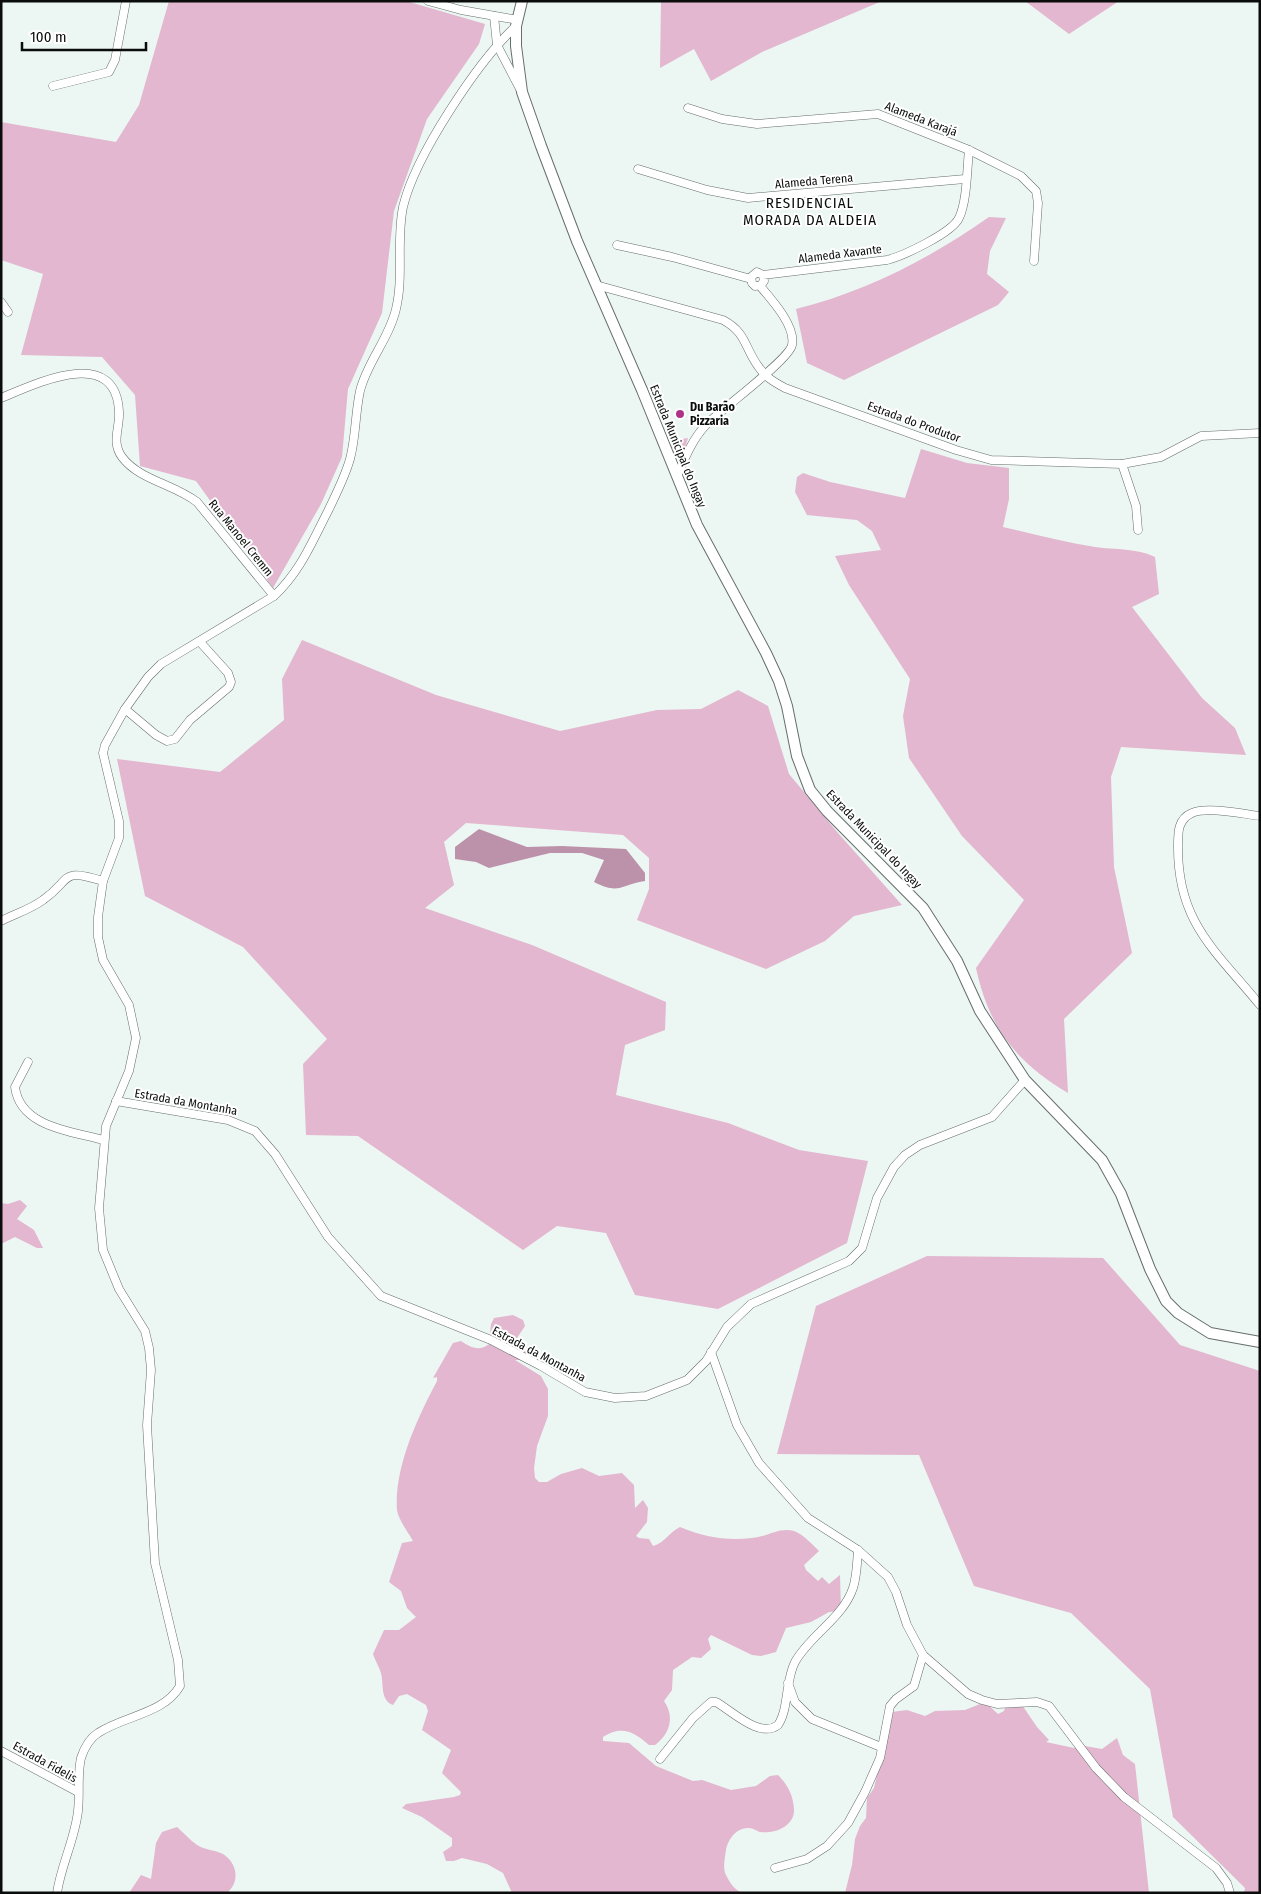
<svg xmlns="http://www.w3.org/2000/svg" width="1261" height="1894" font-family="'Fira Sans Condensed',sans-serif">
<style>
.green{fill:#e2b7cf}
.water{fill:#bc91aa}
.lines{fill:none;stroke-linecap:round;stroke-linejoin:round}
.minor-casing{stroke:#666e6b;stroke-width:9}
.tertiary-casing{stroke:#666e6b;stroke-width:12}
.minor{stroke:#fff;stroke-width:8}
.tertiary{stroke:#fff;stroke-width:10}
.poi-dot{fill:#ae3386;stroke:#fff;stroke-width:2}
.labels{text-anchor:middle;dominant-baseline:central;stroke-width:4;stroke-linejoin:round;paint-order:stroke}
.street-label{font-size:12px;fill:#0a0d0c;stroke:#fff}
.poi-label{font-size:12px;font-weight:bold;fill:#0a0d0c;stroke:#fff;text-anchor:start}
.quarter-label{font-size:15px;letter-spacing:1px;fill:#0a0d0c;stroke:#fff}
</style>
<rect width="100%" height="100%" fill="#ecf6f2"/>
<!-- green -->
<g class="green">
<path d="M 169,1 L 406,1 L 485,24 L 479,44 L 427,119 L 394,211 L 382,313 L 348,389 L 342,457 L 321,504 L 273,588 L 196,481 L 140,466 L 135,395 L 102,357 L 21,355 L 43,274 L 1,260 L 1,122 L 116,142 L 139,105 Z"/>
<path d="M 661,1 L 882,1 L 762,52 L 711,81 L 694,49 L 660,68 Z"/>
<path d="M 1025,1 L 1119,1 L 1069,34 Z"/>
<path d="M 989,217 L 1006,218 L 990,251 L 987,274 L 1009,292 L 998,305 L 844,380 L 807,363 L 796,309 C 865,292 931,258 989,217 Z"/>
<path d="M 688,438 L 684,451 L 672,454 L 669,447 L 677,440 Z"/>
<path d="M 921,449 L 967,463 L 1009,468 L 1009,499 L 1003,527 C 1034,534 1064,542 1095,547 C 1116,550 1136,548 1155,557 L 1159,594 L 1132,607 L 1202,698 L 1235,728 L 1246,755 L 1121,747 L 1111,777 L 1114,867 L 1132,953 L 1064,1019 L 1068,1093 C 1016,1062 989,1028 976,968 L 1024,900 L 962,836 L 909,758 L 903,716 L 910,679 L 849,585 L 835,556 L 881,550 L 872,531 L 857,520 L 807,515 L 795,492 L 797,477 L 803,473 L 830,482 L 905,498 Z"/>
<path d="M 302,640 L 436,695 L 560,731 L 657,710 L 701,709 L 738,690 L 768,706 L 789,774 L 838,833 L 902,905 L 854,916 L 825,941 L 766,969 L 637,920 L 649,889 L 649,858 L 623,835 L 466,823 L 444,842 L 454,885 L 425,908 L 532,945 L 666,1002 L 665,1030 L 625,1045 L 616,1095 L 728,1123 L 799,1150 L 868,1161 L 847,1243 L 718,1309 L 635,1295 L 606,1233 L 557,1226 L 523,1250 L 358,1136 L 306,1135 L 303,1064 L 327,1039 L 243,947 L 145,896 L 117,759 L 220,772 L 284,720 L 282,679 Z"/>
<path d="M 20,1200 L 27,1206 L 17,1219 L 34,1230 L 43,1248 L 37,1248 L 15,1237 L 1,1244 L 1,1203 L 8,1204 Z"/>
<path d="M 927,1256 L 1103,1258 L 1180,1345 L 1260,1371 L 1260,1893 L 1244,1893 L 1245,1888 L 1173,1817 L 1150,1689 L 1071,1613 L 974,1586 L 919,1455 L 777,1454 L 816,1306 Z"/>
<path d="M 513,1315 L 523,1320 L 525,1326 L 517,1338 L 519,1346 L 558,1376 L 521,1360 L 515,1360 L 541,1376 L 548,1389 L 548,1416 L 537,1446 L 534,1468 L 535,1478 L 539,1482 L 547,1482 L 561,1474 L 582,1468 L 599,1476 L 622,1473 L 634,1485 L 635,1508 L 643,1500 L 648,1508 L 647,1522 L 636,1536 L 639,1538 L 649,1539 L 653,1546 C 665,1543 669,1532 680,1527 C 704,1537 726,1541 752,1538 C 767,1537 779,1527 794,1531 C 804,1535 812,1544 819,1551 L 804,1565 L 806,1570 L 818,1581 L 822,1577 L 829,1584 L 840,1575 L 841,1611 L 829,1612 L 811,1622 L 786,1628 L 776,1652 L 761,1656 L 752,1655 L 711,1635 L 708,1639 L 711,1649 L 701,1658 L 692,1657 L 673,1670 L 672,1690 L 664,1701 C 675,1717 670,1734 655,1745 L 649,1745 C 634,1732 622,1725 603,1737 L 603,1741 L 629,1743 L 656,1766 L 693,1781 L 702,1780 L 731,1790 L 756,1786 L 770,1776 L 778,1775 C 788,1785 793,1795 794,1809 C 795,1826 775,1834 760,1832 C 757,1831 753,1828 749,1828 C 737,1827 728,1839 726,1850 C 725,1857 723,1866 725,1873 C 729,1881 733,1889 742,1893 L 512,1893 L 503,1873 L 487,1864 L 462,1858 L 454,1861 L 446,1861 L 443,1852 L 452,1846 L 452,1838 L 422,1817 L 402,1808 L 406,1804 L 454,1797 L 460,1795 L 461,1792 L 442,1773 L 451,1750 L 422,1730 L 428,1711 L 426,1705 L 407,1694 L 399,1696 L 393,1705 C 380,1700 384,1685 381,1673 C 379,1667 375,1660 373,1654 L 384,1630 L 399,1630 L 416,1617 L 407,1608 L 401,1591 L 389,1582 L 402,1543 L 413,1541 C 408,1532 398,1519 397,1510 C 394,1467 418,1417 437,1381 L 437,1377 L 433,1378 L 453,1343 L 461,1341 C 470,1347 479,1352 489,1344 L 491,1324 L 494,1318 Z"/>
<path d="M 985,1702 L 998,1714 L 1004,1711 L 1006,1705 L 1022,1705 L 1037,1727 L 1049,1740 L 1046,1742 L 1074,1748 L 1079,1745 L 1102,1749 L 1117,1738 L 1123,1755 L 1135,1764 L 1149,1893 L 845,1893 L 852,1865 L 855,1839 L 860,1826 L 866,1818 L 867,1798 L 874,1788 L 892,1712 L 907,1710 L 925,1716 L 935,1711 L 965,1710 Z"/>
<path d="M 177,1827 C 184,1833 190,1840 197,1845 C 205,1850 215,1850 223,1854 C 238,1864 240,1882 227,1893 L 129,1893 L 141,1875 L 151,1879 L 156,1843 L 162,1832 Z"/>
</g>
<!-- water -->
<path class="water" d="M 479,829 L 527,847 L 562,846 L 626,849 L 645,873 L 645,881 C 619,885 620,895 594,882 L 604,860 L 582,853 L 550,853 L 489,868 L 476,862 L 455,859 L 455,847 Z"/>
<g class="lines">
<defs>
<g id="minor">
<path d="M 428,1 L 461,10 L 518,20"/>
<path d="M 494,16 L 497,45 L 520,89"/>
<path d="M 53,86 L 109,72 L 115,60 L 126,1"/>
<path d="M 688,108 L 722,119 L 757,124 L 878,114 L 969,150 L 1021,176 L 1036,191 L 1038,203 L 1034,261"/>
<path d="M 638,169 L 707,190 L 748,198 L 965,179"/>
<path d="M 617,245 L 672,257 L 751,279"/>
<path d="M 763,275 L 764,281 L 761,285 L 755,286 L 752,283 L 751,277 L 757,272 L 763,275 L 887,260 C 903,256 952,233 959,218 C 967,202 967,169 969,150"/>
<path d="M 596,285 L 723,320 C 747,333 744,347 758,366 C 765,377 774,382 785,388 L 956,450 L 991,460 L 1122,464 L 1161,457 L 1201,436 L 1260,433"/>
<path d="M 1,302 L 8,312"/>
<path d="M 1,398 C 35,384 116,344 119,412 C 120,428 111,442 122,457 C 139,480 174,484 197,502 L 274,596"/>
<path d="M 1122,464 L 1136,506 L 1138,530"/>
<path d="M 677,476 C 685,458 692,440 705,426 C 720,410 789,360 792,345 C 796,326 771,299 760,286"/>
<path d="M 125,709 L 156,735 L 167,741 L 175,739 L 190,720 L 229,687 L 231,682 L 228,673 L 200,642"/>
<path d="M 1260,816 C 1243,814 1207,806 1192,813 C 1178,819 1178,832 1178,845 C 1177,922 1215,950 1260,1005"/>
<path d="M 1,921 C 15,914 31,909 43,900 C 72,880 59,867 103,881"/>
<path d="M 28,1062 L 15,1087 C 20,1127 71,1131 103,1140"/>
<path d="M 116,1101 L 228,1120 L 255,1131 L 275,1154 L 328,1237 L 381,1296 L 491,1340 L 541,1366 L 585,1392 L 615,1398 L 646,1396 L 687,1380 L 706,1361 L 727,1327 L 751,1304 L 849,1261 L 862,1248 L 877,1198 L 894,1167 L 905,1155 L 920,1145 L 992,1117 L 1025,1080"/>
<path d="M 711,1352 L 737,1425 L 759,1463 L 808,1518 L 858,1550 L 888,1577 L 896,1592 L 907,1625 L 923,1655 L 968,1694 L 982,1700 L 997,1704 L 1037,1702 L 1049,1706 L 1096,1768 L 1124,1797 L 1216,1868 L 1227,1883 L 1230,1893"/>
<path d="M 788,1683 L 795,1702 L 812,1719 L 881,1747"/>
<path d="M 1,1751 L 78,1792"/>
<path d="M 660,1759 L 693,1718 L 711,1702 L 716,1702 C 732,1711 760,1739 778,1725 C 789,1709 785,1681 795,1662 C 810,1635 843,1618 853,1588 C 857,1576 857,1562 858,1550"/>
<path d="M 775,1868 L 807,1859 L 827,1846 L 848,1823 L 865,1792 L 880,1758 L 890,1706 L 896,1699 L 914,1686 L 923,1655"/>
<path d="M 57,1893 C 61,1865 75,1839 78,1811 C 80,1794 77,1775 81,1758 C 84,1749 90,1738 98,1733 C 123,1716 164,1714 180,1686 L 178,1660 L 155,1563 L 147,1425 L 151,1370 L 149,1348 L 145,1331 L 119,1289 L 103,1250 L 99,1208 L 106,1126 L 129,1071 L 136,1038 L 129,1005 L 103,960 L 98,937 L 98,917 L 103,881 L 119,838 L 119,821 L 103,753 L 105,745 L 125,709 L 148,677 L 161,664 L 274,596 C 300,572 312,542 328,511 C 336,494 345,477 350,459 C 356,437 355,414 360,391 C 367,362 389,339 396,309 C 404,276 396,241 403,207 C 415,156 478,61 516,26"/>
</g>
<path id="tertiary" d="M 522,1 L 516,26 L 516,46 L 522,92 L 541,146 L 577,241 L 642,390 L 697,525 L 766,653 L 779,681 L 787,706 L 797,756 L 810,790 L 827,811 L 923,908 L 957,961 L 980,1011 L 1025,1080 L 1102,1160 L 1121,1194 L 1150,1269 L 1166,1301 L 1178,1313 L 1210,1333 L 1260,1342"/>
</defs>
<!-- minor casing -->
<use href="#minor" class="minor-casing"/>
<!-- tertiary casing -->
<use href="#tertiary" class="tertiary-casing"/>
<!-- minor -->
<use href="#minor" class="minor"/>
<!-- tertiary -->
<use href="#tertiary" class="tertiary"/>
</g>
<!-- markers -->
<circle class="poi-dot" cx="680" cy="414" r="5"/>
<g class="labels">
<!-- street labels -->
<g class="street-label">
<text transform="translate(921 119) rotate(21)">Alameda Karajá</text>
<text transform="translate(814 181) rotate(-5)">Alameda Terena</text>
<text transform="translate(840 254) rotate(-7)">Alameda Xavante</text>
<text transform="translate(914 422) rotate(20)">Estrada do Produtor</text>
<text transform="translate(678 446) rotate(68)">Estrada Municipal do Ingay</text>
<text transform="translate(241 538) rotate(51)">Rua Manoel Cremm</text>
<text transform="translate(874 839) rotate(46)">Estrada Municipal do Ingay</text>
<text transform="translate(186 1102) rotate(10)">Estrada da Montanha</text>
<text transform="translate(539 1354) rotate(28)">Estrada da Montanha</text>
<text transform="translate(45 1762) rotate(29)">Estrada Fidelis</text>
</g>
<!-- poi labels -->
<g class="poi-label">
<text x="690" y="407">Du Barão<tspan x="690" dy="14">Pizzaria</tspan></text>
</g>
<!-- quarter labels -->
<g class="quarter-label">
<text x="810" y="203">RESIDENCIAL<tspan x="810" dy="17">MORADA DA ALDEIA</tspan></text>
</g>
</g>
<!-- border -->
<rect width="1261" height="1894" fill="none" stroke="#0a0d0c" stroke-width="5"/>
<!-- scale -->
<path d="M22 42v8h124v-8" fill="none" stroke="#0a0d0c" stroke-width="2.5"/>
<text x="30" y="42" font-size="15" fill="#0a0d0c" stroke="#ffffff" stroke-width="4" paint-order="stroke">100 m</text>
</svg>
